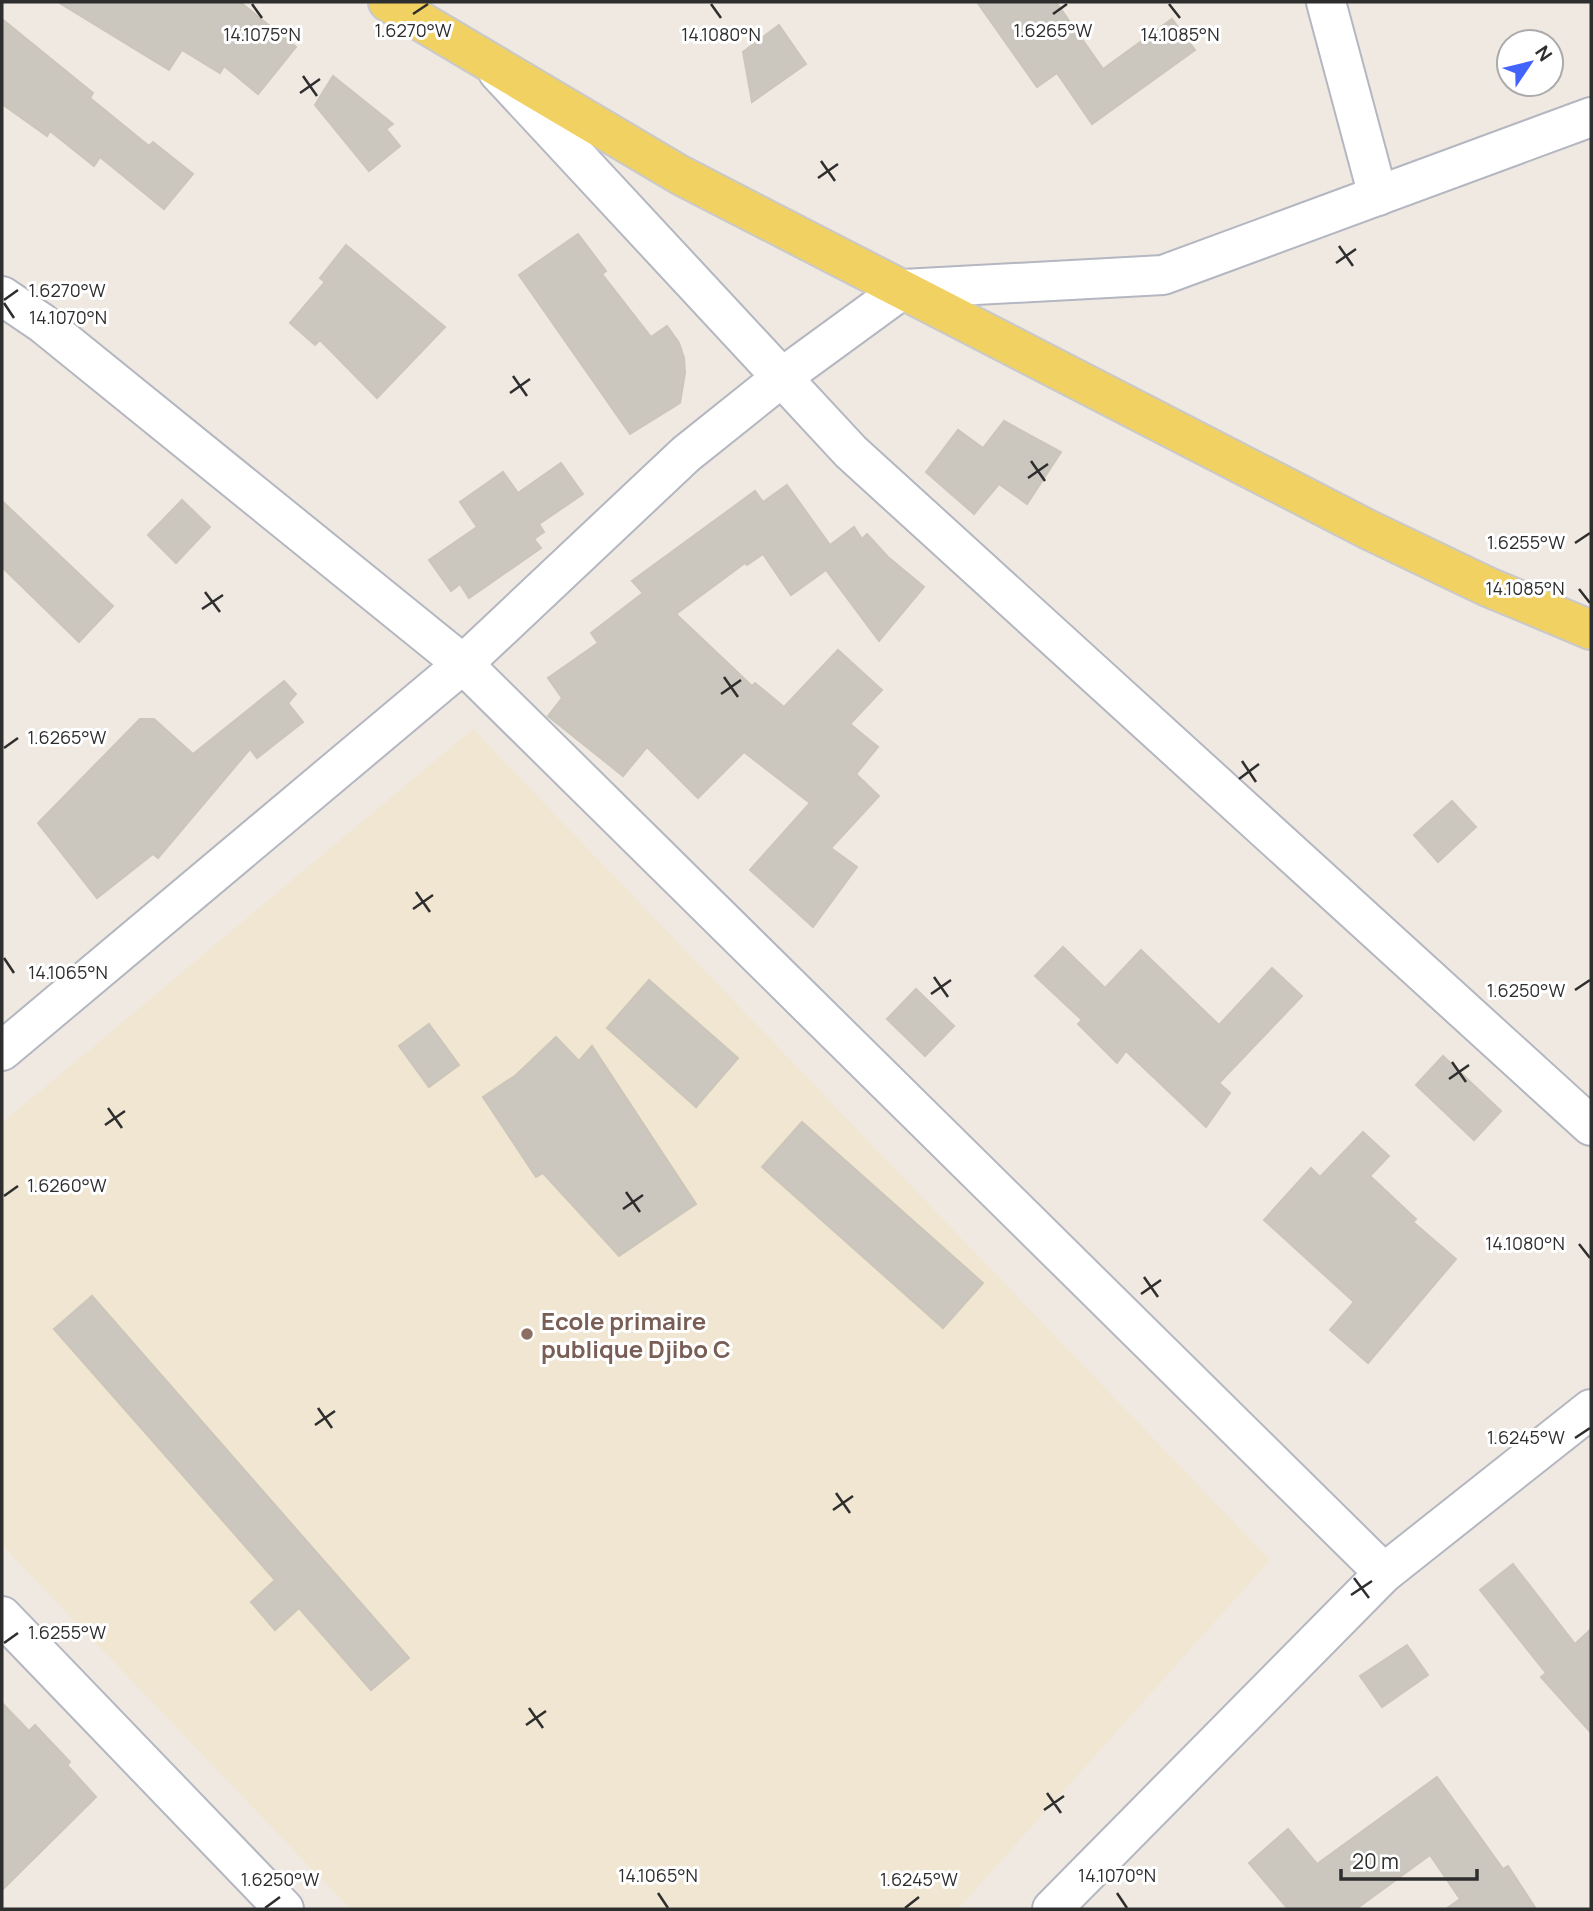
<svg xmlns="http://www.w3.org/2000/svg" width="1593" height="1911" font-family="Manrope,sans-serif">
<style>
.education{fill:#f0e6d1}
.building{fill:#cbc7bf;stroke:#cbc5ba;stroke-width:2}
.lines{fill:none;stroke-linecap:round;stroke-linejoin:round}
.minor-casing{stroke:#b4b7c1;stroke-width:42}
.primary-casing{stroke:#c9c9c9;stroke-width:42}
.minor{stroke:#fff;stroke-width:38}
.primary{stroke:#f2d163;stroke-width:38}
.ticks{fill:none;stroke:#2e2e2e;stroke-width:2.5}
.education-dot{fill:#8d6e63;stroke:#fff;stroke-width:2.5}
.labels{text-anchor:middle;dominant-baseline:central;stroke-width:6;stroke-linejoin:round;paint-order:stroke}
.education-label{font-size:24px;font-weight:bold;fill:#785e54;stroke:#fff;text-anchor:start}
.ticks-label{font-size:18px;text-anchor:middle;fill:#2e2e2e;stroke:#fff;stroke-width:6;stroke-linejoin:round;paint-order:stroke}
</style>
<rect width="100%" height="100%" fill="#efe9e1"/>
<!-- education -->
<path class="education" d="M 473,729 L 1270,1560 L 958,1909 L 350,1909 L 2,1545 L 2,1123 Z"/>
<!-- building -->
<g class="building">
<path d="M 58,2 L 240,2 L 296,47 L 258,94 L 224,66 L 220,73 L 182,50 L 169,70 Z"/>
<path d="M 977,2 L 1056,2 L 1103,69 L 1172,19 L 1195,50 L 1092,124 L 1057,73 L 1037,87 Z"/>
<path d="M 2,19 L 93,93 L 90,98 L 149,146 L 153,142 L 193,174 L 164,209 L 100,157 L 94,166 L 50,131 L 47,136 L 2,104 Z"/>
<path d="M 779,25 L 806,64 L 752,102 L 743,52 Z"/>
<path d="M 333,76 L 393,124 L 386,129 L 400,146 L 369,171 L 315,105 Z"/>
<path d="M 578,234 L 606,271 L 602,274 L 651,337 L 667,326 L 679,343 L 684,358 L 685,373 L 680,403 L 630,434 L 519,275 Z"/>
<path d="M 346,245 L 445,327 L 377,398 L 320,340 L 315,345 L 290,323 L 325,282 L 320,278 Z"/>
<path d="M 1004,421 L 1061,452 L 1027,504 L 999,484 L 974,514 L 926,472 L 958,430 L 983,448 Z"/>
<path d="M 561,463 L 583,494 L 539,524 L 544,532 L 534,539 L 541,548 L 469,598 L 460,584 L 451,591 L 429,560 L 477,527 L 460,502 L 503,472 L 518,493 Z"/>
<path d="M 787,485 L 830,545 L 854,527 L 862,539 L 867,534 L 888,557 L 924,587 L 879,641 L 826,570 L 791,595 L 763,554 L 747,565 L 745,563 L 676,614 L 752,686 L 755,683 L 784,707 L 838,650 L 882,690 L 850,724 L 878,747 L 856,774 L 879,796 L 831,848 L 857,867 L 813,927 L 750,870 L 810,803 L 744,752 L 698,798 L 647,747 L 623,776 L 548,716 L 562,698 L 548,678 L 598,643 L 591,633 L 643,593 L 632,581 L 755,491 L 763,502 Z"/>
<path d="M 182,500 L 210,527 L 176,563 L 148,535 Z"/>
<path d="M 2,501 L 113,606 L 79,642 L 2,567 Z"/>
<path d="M 284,681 L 296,694 L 288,703 L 303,722 L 257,758 L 250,749 L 158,858 L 153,854 L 97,898 L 38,823 L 140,719 L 154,719 L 193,754 Z"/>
<path d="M 1452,801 L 1476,827 L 1438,862 L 1414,835 Z"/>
<path d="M 1063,947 L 1105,988 L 1141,950 L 1219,1025 L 1272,968 L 1302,996 L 1219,1083 L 1230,1093 L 1206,1127 L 1126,1051 L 1117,1063 L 1078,1024 L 1082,1020 L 1035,976 Z"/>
<path d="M 649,980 L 738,1058 L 696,1107 L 607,1028 Z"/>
<path d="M 916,989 L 954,1026 L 925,1056 L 887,1019 Z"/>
<path d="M 429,1024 L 459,1065 L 429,1087 L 399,1046 Z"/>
<path d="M 556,1037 L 579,1061 L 592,1046 L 696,1204 L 619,1256 L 543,1173 L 536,1177 L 483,1097 L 516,1075 Z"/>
<path d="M 1443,1056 L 1501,1111 L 1474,1140 L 1416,1085 Z"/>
<path d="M 802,1122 L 983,1283 L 943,1328 L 762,1167 Z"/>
<path d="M 1363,1132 L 1389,1156 L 1370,1176 L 1416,1219 L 1413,1222 L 1456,1259 L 1368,1363 L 1330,1330 L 1354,1302 L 1264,1220 L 1311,1168 L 1320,1177 Z"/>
<path d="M 92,1296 L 409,1658 L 371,1690 L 299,1608 L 275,1630 L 251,1602 L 275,1580 L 54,1329 Z"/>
<path d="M 1513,1564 L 1575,1644 L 1591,1629 L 1591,1733 L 1541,1677 L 1546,1673 L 1480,1590 Z"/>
<path d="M 1407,1645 L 1428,1675 L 1382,1707 L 1360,1676 Z"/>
<path d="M 2,1703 L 29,1731 L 35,1725 L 70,1762 L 67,1765 L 96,1797 L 2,1890 Z"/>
<path d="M 1437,1777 L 1503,1869 L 1508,1866 L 1536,1909 L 1446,1909 L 1460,1899 L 1430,1855 L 1356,1909 L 1288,1909 L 1249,1863 L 1288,1829 L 1317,1864 Z"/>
</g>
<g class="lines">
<defs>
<g id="minor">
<path d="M 1326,2 L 1378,196"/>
<path d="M 498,72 L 851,452 L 1591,1126"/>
<path d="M 2,296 L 42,323 L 463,664 L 1384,1573"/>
<path d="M 2,1051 L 463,664 L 686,454 L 781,378 L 903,289 L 1163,275 L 1591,117"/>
<path d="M 2,1616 L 284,1909"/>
<path d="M 1052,1909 L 1384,1573 L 1591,1409"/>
</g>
<path id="primary" d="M 388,2 L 680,175 L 1369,530 L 1488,587 L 1591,630"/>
</defs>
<!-- minor casing -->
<use href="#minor" class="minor-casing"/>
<!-- primary casing -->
<use href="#primary" class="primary-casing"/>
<!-- minor -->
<use href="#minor" class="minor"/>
<!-- primary -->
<use href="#primary" class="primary"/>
</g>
<!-- ticks -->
<path class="ticks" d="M 252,4 L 262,18M 711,4 L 721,18M 1169,4 L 1180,18M 413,14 L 428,4M 1053,14 L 1067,4M 303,76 L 317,96M 300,93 L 320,79M 821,161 L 835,181M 818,178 L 838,164M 1339,246 L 1353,266M 1336,263 L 1356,249M 4,300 L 18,290M 4,303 L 14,318M 513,376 L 527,396M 510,393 L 530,379M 1031,461 L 1045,481M 1028,478 L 1048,464M 1575,543 L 1590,533M 1579,589 L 1590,603M 205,592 L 220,612M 202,609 L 223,595M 724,677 L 738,697M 721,694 L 741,680M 4,748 L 18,738M 1242,761 L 1256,782M 1239,779 L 1259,764M 416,892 L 430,912M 413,909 L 433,895M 4,958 L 14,973M 934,977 L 948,997M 1575,990 L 1590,980M 931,994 L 951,980M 1452,1062 L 1466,1082M 1449,1079 L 1469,1065M 108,1108 L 122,1128M 105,1125 L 125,1111M 626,1192 L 640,1212M 4,1196 L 18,1186M 623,1209 L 643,1195M 1579,1244 L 1590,1258M 1144,1277 L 1158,1297M 1141,1294 L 1161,1280M 318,1408 L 332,1428M 315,1425 L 335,1411M 1575,1438 L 1590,1428M 836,1493 L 850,1513M 833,1510 L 853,1496M 1354,1578 L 1369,1598M 1351,1595 L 1372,1581M 4,1643 L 18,1633M 529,1708 L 543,1728M 526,1725 L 546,1711M 1047,1793 L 1061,1813M 1044,1810 L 1064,1796M 658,1893 L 668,1908M 1117,1893 L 1127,1908M 265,1908 L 280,1897M 905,1908 L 919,1897"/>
<!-- markers -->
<circle class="education-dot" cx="527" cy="1334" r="7"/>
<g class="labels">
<!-- education labels -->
<g class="education-label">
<text x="541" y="1320">Ecole primaire<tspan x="541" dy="28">publique Djibo C</tspan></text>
</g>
</g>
<g class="ticks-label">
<text x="413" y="37">1.6270°W</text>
<text x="1053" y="37">1.6265°W</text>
<text x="262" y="41">14.1075°N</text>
<text x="721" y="41">14.1080°N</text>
<text x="1180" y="41">14.1085°N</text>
<text x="67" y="297">1.6270°W</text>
<text x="68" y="324">14.1070°N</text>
<text x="1526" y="549">1.6255°W</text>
<text x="1525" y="595">14.1085°N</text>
<text x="67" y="744">1.6265°W</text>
<text x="68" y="979">14.1065°N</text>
<text x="1526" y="997">1.6250°W</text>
<text x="67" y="1192">1.6260°W</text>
<text x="1525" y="1250">14.1080°N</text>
<text x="1526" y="1444">1.6245°W</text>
<text x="67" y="1639">1.6255°W</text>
<text x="658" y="1882">14.1065°N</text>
<text x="1117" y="1882">14.1070°N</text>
<text x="280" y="1886">1.6250°W</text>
<text x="919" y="1886">1.6245°W</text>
</g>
<!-- border -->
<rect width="1593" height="1911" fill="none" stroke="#2e2e2e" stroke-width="7"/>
<!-- north arrow -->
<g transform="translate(1530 63) rotate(55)"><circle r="33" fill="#ffffff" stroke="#ababab" stroke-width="2"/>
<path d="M0-5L12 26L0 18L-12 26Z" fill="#4264fb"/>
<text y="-10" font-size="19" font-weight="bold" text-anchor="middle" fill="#2e2e2e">N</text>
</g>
<!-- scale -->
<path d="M1341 1869v10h136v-10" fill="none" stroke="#2e2e2e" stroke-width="3.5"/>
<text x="1352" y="1869" font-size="21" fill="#2e2e2e" stroke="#ffffff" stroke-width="5" paint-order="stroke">20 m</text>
</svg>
